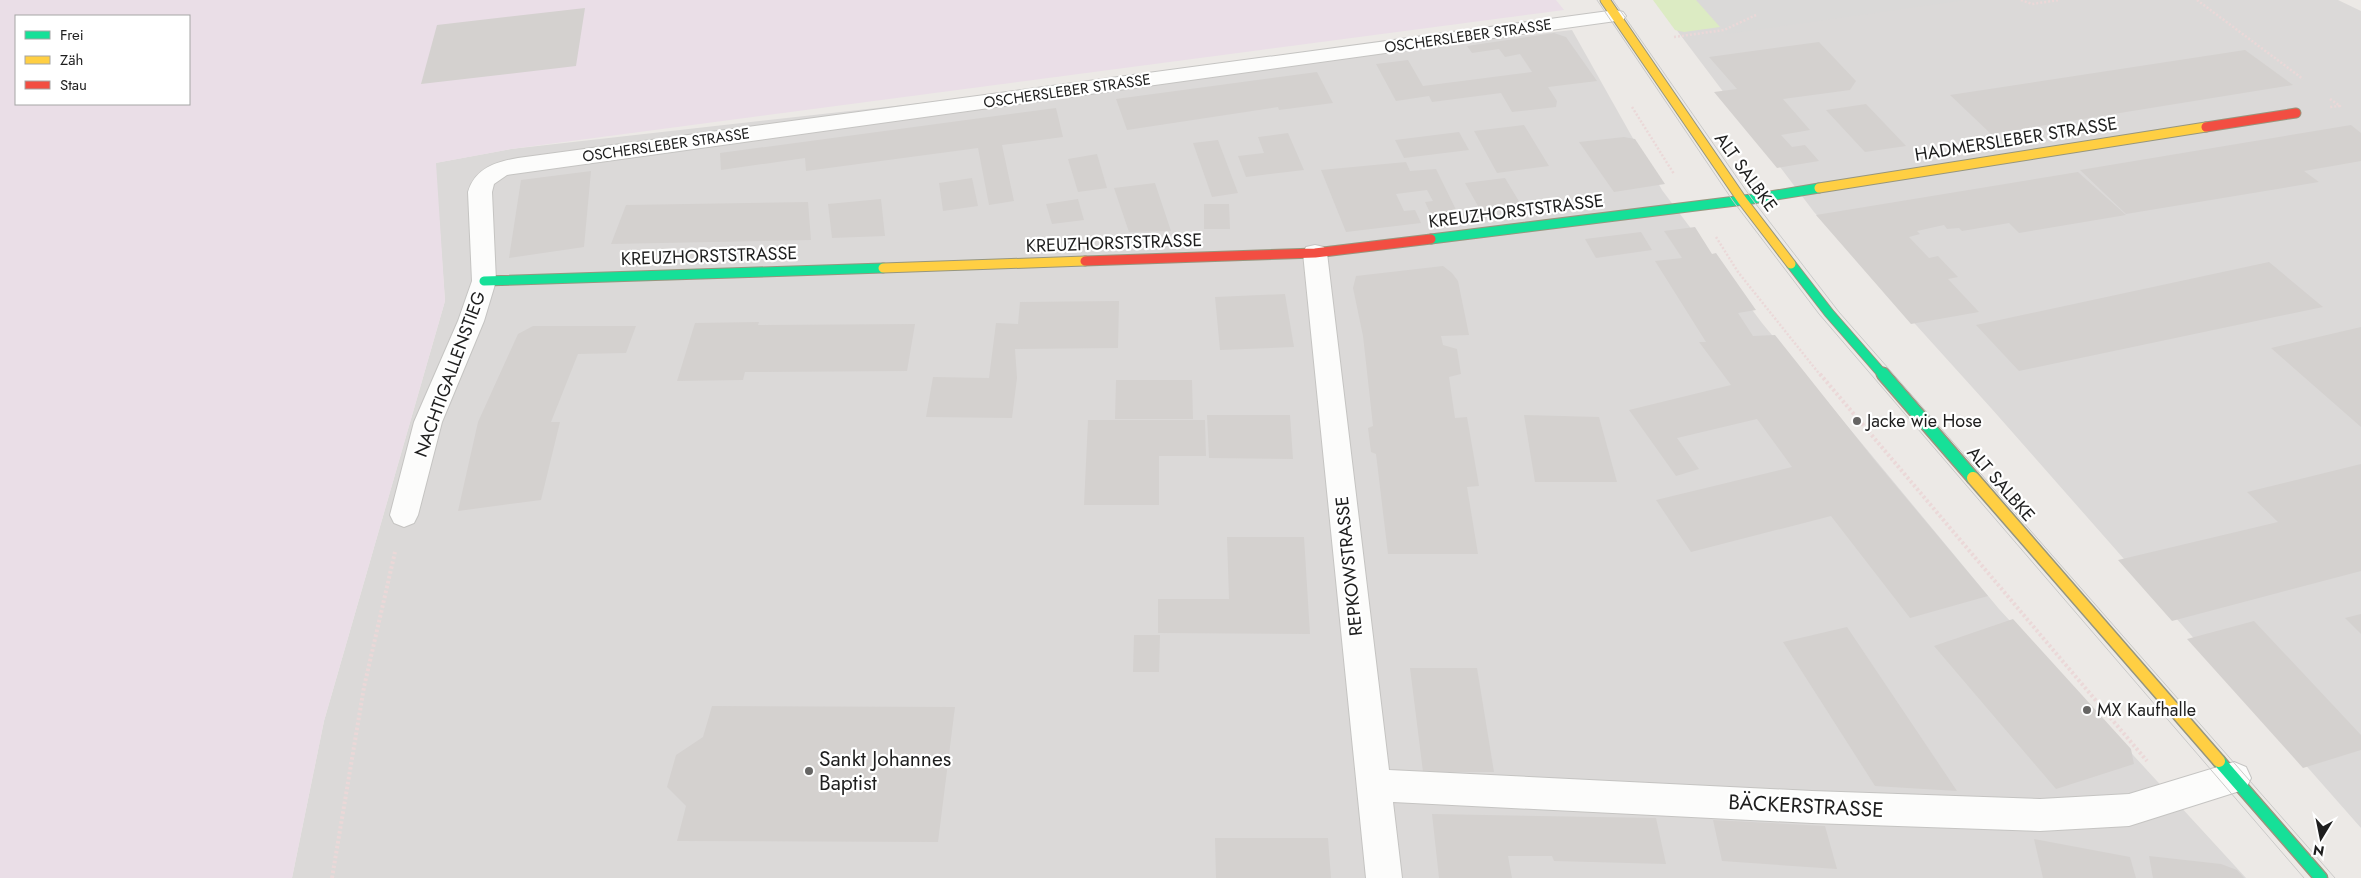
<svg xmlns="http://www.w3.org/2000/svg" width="2361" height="878" font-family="Jost,sans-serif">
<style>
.residential{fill:#dbd9d8}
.industrial{fill:#eadee7;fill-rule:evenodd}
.religious{fill:#dad9d8}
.grass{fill:#dcebc3}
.building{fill:#d4d1cf}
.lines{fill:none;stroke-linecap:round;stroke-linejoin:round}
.street-casing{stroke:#c5c4c2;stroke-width:2}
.fast-far1-casing{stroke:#97967e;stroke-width:11}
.fast-casing{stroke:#97967e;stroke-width:15}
.slow-far1-casing{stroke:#97967e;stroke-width:11}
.slow-casing{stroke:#97967e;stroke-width:15}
.jam-casing{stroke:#97967e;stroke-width:11}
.path-far1{stroke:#ebd8d8;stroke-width:2.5;stroke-dasharray:2 2;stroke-linecap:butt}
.path{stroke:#ebd8d8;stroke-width:4;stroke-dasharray:2.5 2.5;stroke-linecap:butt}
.street{fill:#fcfcfb;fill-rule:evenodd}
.fast-far1{stroke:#16e098;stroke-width:9}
.fast{stroke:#16e098;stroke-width:12}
.slow-far1{stroke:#ffcf43;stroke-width:9}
.slow{stroke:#ffcf43;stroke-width:12}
.jam{stroke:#f24e42;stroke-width:9}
.tram{stroke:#cacac9;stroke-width:1}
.poi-dot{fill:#666564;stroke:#fff;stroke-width:2}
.labels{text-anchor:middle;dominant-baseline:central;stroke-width:4.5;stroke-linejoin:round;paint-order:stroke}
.far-street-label{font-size:15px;fill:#1e1e1e;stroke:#fff}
.street-label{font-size:18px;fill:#1e1e1e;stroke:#fff}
.poi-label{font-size:18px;fill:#1e1e1e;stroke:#fff;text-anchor:start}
.near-poi-label{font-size:21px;fill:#1e1e1e;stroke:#fff;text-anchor:start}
.near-street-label{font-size:21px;fill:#1e1e1e;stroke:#fff}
</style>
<rect width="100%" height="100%" fill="#ece9e6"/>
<!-- residential -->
<g class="residential">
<path d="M 1654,0 L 2338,0 L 2361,11 L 2361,828 L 1991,408 L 1814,212 Z"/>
<path d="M 1572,30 L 1662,190 L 1762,323 L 1999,609 L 2246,878 L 292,878 L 324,721 L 445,301 L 435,163 L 511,149 Z"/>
</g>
<!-- industrial -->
<path class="industrial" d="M 0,0 L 1556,0 L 1564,10 L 511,149 L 436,163 L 445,301 L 324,721 L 292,878 L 0,878 ZM 16,16 L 189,16 L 189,104 L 16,104 Z"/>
<!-- religious -->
<path class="religious" d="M 1697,0 L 1966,0 L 1727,34 Z"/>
<!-- grass -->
<path class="grass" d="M 1653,0 L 1696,0 L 1720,27 L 1684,32 L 1675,30 Z"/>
<!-- building -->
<g class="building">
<path d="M 585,8 L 576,66 L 421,84 L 437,25 Z"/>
<path d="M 1554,33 L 1566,37 L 1597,81 L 1548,87 L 1557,101 L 1556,107 L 1512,112 L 1501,93 L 1432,102 L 1429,96 L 1396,101 L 1376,64 L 1408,60 L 1423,86 L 1532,72 L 1520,54 L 1505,57 L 1499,49 L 1472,53 L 1467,46 Z"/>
<path d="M 1819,42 L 1856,81 L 1850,90 L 1783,99 L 1810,130 L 1781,135 L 1792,147 L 1805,145 L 1819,161 L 1777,168 L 1714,92 L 1737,89 L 1709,57 Z"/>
<path d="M 2245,50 L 2293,85 L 1991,134 L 1950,95 Z"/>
<path d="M 1317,72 L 1333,103 L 1279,110 L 1278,107 L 1127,130 L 1116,99 Z"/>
<path d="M 1866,104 L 1906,146 L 1865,152 L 1826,110 Z"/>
<path d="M 1056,108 L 1063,137 L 1002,145 L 1014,201 L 989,205 L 978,148 L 806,171 L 805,158 L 721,170 L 720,153 Z"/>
<path d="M 1524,125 L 1549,166 L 1497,173 L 1474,131 Z"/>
<path d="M 2351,125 L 2361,133 L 2361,161 L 2304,171 L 2319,182 L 2126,214 L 2080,170 Z"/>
<path d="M 1459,132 L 1469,150 L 1404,158 L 1395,140 Z"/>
<path d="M 1288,133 L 1304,170 L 1246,177 L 1238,156 L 1264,153 L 1258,137 Z"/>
<path d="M 1624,137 L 1635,139 L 1665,184 L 1614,192 L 1579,142 Z"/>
<path d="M 1218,140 L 1238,193 L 1212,197 L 1193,143 Z"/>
<path d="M 1097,154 L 1107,188 L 1078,192 L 1068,159 Z"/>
<path d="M 1406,162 L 1410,171 L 1436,169 L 1460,218 L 1434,221 L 1425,202 L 1433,201 L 1427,190 L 1396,194 L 1404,211 L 1415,210 L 1421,223 L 1346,232 L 1321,170 Z"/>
<path d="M 591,171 L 584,247 L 509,258 L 521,180 Z"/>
<path d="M 2078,172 L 2126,215 L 2019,233 L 2009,223 L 1962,231 L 1959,228 L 1947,229 L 1944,225 L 1917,231 L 1920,234 L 1909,237 L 1929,258 L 1938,256 L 1958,277 L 1948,279 L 1979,312 L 1911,324 L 1816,215 Z"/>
<path d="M 972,178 L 978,206 L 943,211 L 939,183 Z"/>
<path d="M 1505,178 L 1523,208 L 1482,213 L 1465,183 Z"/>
<path d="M 1155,183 L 1171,231 L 1129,232 L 1114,188 Z"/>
<path d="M 881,199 L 885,236 L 832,238 L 828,204 Z"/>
<path d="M 1078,199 L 1084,220 L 1052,224 L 1046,204 Z"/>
<path d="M 808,202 L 811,240 L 611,244 L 626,205 Z"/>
<path d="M 1204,204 L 1229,204 L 1230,229 L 1204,229 Z"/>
<path d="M 1695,227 L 1712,254 L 1716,253 L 1756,310 L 1738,313 L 1753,336 L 1775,335 L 1876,462 L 1988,596 L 1910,618 L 1831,516 L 1691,552 L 1656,500 L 1792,467 L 1757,419 L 1677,438 L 1699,469 L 1676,476 L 1629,410 L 1731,385 L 1699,342 L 1706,342 L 1655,261 L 1682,258 L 1664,231 Z"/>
<path d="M 1641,232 L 1652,250 L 1596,258 L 1585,239 Z"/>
<path d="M 2269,262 L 2323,307 L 2019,371 L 1976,325 Z"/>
<path d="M 1443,266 L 1452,273 L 1458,281 L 1469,335 L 1441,336 L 1443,345 L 1457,349 L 1461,374 L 1449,377 L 1455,418 L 1467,417 L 1479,486 L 1467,487 L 1478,554 L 1388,554 L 1376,454 L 1371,452 L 1368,428 L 1373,426 L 1363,336 L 1353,288 L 1356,276 Z"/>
<path d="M 1285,294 L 1294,347 L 1220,350 L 1215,297 Z"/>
<path d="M 1119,301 L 1118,348 L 1015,349 L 1017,378 L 1012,418 L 926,417 L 933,377 L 989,378 L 996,323 L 1018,324 L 1020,302 Z"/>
<path d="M 759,322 L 758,325 L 915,324 L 907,371 L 745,372 L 743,380 L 677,381 L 695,323 Z"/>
<path d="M 533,326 L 636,326 L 626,353 L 578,354 L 551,422 L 560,422 L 541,500 L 458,511 L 478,422 L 518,334 Z"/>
<path d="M 2361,327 L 2361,427 L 2271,348 Z"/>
<path d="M 1116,380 L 1192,380 L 1193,419 L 1115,419 Z"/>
<path d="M 1207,415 L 1290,415 L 1293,459 L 1209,458 Z"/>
<path d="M 1524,415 L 1599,417 L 1617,482 L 1535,482 Z"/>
<path d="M 1088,420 L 1205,420 L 1206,456 L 1159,456 L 1159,505 L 1084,505 Z"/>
<path d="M 2361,464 L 2361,571 L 2172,621 L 2118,560 L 2278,522 L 2247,492 Z"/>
<path d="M 1227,537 L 1304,537 L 1310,634 L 1158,633 L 1158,599 L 1229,599 Z"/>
<path d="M 2361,614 L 2361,634 L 2345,618 Z"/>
<path d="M 2013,619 L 2131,749 L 2134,764 L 2056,789 L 1934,646 Z"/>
<path d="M 2254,621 L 2361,735 L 2361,750 L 2303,768 L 2187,639 Z"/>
<path d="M 1847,627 L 1957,791 L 1875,786 L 1783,642 Z"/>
<path d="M 1134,635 L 1160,635 L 1159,672 L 1133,672 Z"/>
<path d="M 1410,668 L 1477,668 L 1494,772 L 1423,772 Z"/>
<path d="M 712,706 L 955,707 L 938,842 L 677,841 L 686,806 L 667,787 L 676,755 L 703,737 Z"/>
<path d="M 1432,814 L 1656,818 L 1666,864 L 1554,861 L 1552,856 L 1508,856 L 1512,878 L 1439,878 Z"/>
<path d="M 1713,820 L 1825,826 L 1837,869 L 1722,861 Z"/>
<path d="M 1215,838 L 1328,838 L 1331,878 L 1216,878 Z"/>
<path d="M 2034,839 L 2130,857 L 2136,878 L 2043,878 Z"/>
<path d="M 2149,856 L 2221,864 L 2237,870 L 2244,878 L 2153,878 Z"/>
</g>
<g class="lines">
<defs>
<g id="street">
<path d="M 1616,10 L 1623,12 L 1626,16 L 1623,20 L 507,175 L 494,184 L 492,192 L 496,281 L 484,321 L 442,422 L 418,515 L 414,523 L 404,527 L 394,523 L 390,515 L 414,422 L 458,321 L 472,281 L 468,192 C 475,168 496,162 518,158 Z"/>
<path d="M 1315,245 L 1324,247 L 1327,253 L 1389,770 L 1812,791 L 2040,799 L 2129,794 L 2234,762 L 2246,767 L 2251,778 L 2246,789 L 2129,826 L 2040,831 L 1812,823 L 1393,802 L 1402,878 L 1366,878 L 1303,253 L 1306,247 Z"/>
</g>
<g id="fast-far1">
<path d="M 1431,239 L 1752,199 L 1819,188"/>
<path d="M 1791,264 L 1829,313 L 1884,376"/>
<path d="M 484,281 L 883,268"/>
</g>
<g id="fast">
<path d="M 1883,374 L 1973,478"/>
<path d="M 2219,761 L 2321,878"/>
</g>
<g id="slow-far1">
<path d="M 1605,0 L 1742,200 L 1791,264"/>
<path d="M 1819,188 L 2206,127"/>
<path d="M 883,268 L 1085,261"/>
</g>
<path id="slow" d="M 1973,478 L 2219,761"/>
<g id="jam">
<path d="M 2206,127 L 2296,113"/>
<path d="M 1085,261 L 1315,253 L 1431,239"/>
</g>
</defs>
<!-- street casing -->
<use href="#street" class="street-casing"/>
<!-- fast-far1 casing -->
<use href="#fast-far1" class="fast-far1-casing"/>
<!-- fast casing -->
<use href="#fast" class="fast-casing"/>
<!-- slow-far1 casing -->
<use href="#slow-far1" class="slow-far1-casing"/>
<!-- slow casing -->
<use href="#slow" class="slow-casing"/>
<!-- jam casing -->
<use href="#jam" class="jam-casing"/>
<!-- path-far1 -->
<g class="path-far1">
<path d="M 2021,0 L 2032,4 L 2059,0"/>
<path d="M 2197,0 L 2303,79"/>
<path d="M 1674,37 L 1724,30 L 1756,15"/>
<path d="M 2330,99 L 2340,106 L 2330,107"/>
<path d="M 1632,107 L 1674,174"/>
<path d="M 1716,237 L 1738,272 L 1821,376"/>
</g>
<!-- path -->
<g class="path">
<path d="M 1820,374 L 2147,761"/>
<path d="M 332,878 L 364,687 L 395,552"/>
</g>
<!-- street -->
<use href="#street" class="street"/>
<!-- fast-far1 -->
<use href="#fast-far1" class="fast-far1"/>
<!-- fast -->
<use href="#fast" class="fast"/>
<!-- slow-far1 -->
<use href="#slow-far1" class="slow-far1"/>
<!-- slow -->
<use href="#slow" class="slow"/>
<!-- jam -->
<use href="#jam" class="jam"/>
<!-- tram -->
<g class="tram">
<path d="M 1597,0 L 1733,201 L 1819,314 L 2304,878"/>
<path d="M 1613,0 L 1752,199 L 1839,312 L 2335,878"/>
</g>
</g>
<!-- markers -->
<g class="poi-dot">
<circle cx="1857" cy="421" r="5"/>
<circle cx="2087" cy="710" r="5"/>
<circle cx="809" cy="771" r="5"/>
</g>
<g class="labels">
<!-- far-street labels -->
<g class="far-street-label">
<text transform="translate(1468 36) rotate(-8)">OSCHERSLEBER STRASSE</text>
<text transform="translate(1067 91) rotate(-8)">OSCHERSLEBER STRASSE</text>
<text transform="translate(666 145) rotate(-8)">OSCHERSLEBER STRASSE</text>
</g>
<!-- street labels -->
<g class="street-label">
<text transform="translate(2016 139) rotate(-9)">HADMERSLEBER STRASSE</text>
<text transform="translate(1746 172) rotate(54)">ALT SALBKE</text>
<text transform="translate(1516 211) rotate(-7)">KREUZHORSTSTRASSE</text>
<text transform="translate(1114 243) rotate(-2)">KREUZHORSTSTRASSE</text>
<text transform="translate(709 256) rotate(-2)">KREUZHORSTSTRASSE</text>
<text transform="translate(450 374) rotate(-70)">NACHTIGALLENSTIEG</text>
<text transform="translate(2001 484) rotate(49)">ALT SALBKE</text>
<text transform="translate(1349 566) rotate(-96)">REPKOWSTRASSE</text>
</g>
<!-- poi labels -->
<g class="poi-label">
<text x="1867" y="421">Jacke wie Hose</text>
<text x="2097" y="710">MX Kaufhalle</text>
</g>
<!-- near-poi labels -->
<g class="near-poi-label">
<text x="819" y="759">Sankt Johannes<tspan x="819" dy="24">Baptist</tspan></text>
</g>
<!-- near-street labels -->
<g class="near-street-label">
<text transform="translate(1806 806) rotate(3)">BÄCKERSTRASSE</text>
</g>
</g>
<!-- legend -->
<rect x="15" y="15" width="175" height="90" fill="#ffffff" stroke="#a5a5a5"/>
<rect x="25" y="31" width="25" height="8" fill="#16e098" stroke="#a5a5a5"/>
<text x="60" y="40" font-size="15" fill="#1e1e1e">Frei</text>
<rect x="25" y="56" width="25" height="8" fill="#ffcf43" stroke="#a5a5a5"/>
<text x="60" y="65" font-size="15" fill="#1e1e1e">Zäh</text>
<rect x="25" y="81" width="25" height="8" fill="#f24e42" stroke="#a5a5a5"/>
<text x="60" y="90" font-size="15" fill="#1e1e1e">Stau</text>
<!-- north arrow -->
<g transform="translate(2321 838) rotate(190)" stroke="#ffffff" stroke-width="4" paint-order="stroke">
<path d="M0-4L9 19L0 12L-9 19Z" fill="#1e1e1e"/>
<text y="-8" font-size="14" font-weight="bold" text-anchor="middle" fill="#1e1e1e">N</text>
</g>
</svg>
